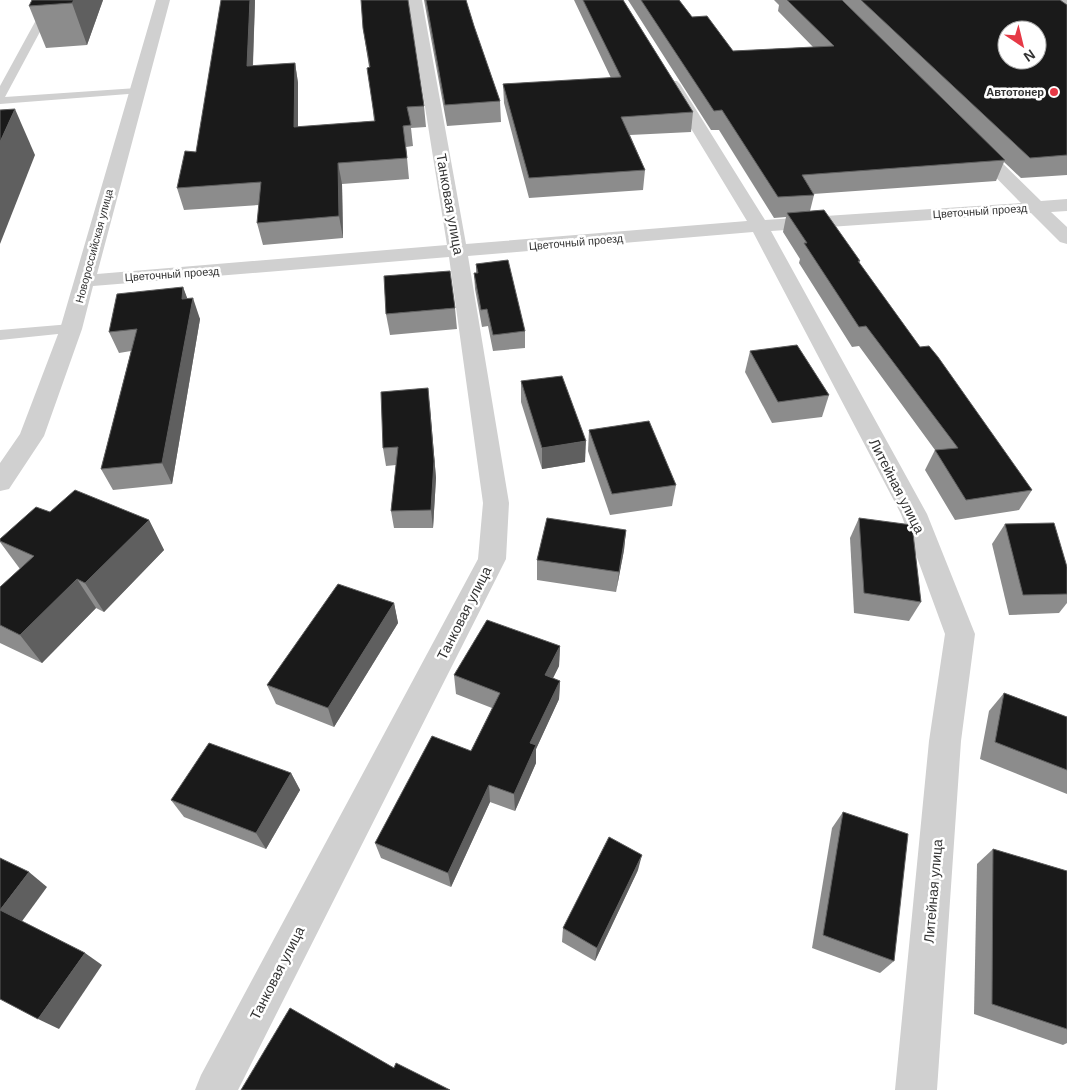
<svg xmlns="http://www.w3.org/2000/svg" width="1067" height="1090" font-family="Helvetica,sans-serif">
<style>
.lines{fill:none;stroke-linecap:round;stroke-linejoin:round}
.lane{fill:#d0d0d0;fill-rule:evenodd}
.street{fill:#d0d0d0;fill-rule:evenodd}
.secondary{fill:#bdbdbd;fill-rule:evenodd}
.wall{fill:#8c8c8c}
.shaded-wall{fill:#5f5f5f}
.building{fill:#1a1a1a;stroke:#5f5f5f;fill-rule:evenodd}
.poi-dot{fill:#e63946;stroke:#fff;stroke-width:2}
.labels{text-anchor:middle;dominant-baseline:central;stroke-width:5;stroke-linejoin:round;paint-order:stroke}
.far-poi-label{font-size:11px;font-weight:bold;fill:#333;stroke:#fff;text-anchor:end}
.far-street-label{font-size:11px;fill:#333;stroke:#fff}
.street-label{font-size:14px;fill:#333;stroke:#fff}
</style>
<rect width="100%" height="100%" fill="#fff"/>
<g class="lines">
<!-- lane -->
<g class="lane">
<path d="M 47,0 L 57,0 L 5,97 L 137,88 L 141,89 L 143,91 L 141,93 L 0,104 L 0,86 Z"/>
<path d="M 71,324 L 77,326 L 79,329 L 77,332 L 0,340 L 0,330 Z"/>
</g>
<!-- street -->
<path class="street" d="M 156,0 L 170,0 L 97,274 L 447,245 L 408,0 L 422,0 L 466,244 L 747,221 L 664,84 L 667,81 L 677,81 L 680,84 L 765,220 L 1021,203 L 968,149 L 966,145 L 968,141 L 980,141 L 1041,201 L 1067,199 L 1067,211 L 1051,212 L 1067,227 L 1067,244 L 1060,242 L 1031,213 L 771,231 L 927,514 L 975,634 L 961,741 L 937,1090 L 895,1090 L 929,741 L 945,634 L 901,514 L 753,232 L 468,256 L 509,503 L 506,559 L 238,1090 L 195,1090 L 201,1075 L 478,559 L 483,503 L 449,257 L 93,286 L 82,329 L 44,436 L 9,489 L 0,491 L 0,463 L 20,434 L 60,329 Z"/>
<!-- secondary -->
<path class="secondary" d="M 1057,0 L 1067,0 L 1067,6 Z"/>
</g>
<!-- wall -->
<g class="wall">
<path d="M 103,0 L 87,45 L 46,48 L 29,6 Z"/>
<path d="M 255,0 L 253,66 L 295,63 L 298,83 L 298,127 L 374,121 L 369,67 L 363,28 L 424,106 L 426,127 L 411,128 L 413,146 L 406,147 L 409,179 L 342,184 L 343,238 L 263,245 L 257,223 L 259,205 L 184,210 L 177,188 L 196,152 Z"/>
<path d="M 424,0 L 466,0 L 474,26 L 500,101 L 501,122 L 447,126 Z"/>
<path d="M 574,0 L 623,0 L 693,112 L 691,132 L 630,135 L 645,170 L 643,190 L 529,198 L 504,103 L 503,84 L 611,78 Z"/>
<path d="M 628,0 L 679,0 L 692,17 L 733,51 L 813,47 L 778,11 L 779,5 L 774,0 L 1060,0 L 1067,5 L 1067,175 L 1021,178 L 1004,162 L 996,181 L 813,194 L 814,195 L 810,211 L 860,261 L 859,263 L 920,347 L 1032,490 L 1019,510 L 955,520 L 925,470 L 935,450 L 859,346 L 852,347 L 799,263 L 800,259 L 783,232 L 786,217 L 774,218 L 719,130 L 711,130 Z"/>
<path d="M 476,264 L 525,331 L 525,348 L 493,351 L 488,326 L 482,327 L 475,289 L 474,273 L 476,273 Z"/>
<path d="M 183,287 L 187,299 L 200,319 L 172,484 L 113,490 L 101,469 L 131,351 L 119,353 L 109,332 Z"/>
<path d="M 455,308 L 457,329 L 390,335 L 386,314 Z"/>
<path d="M 750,351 L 829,395 L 822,417 L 772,423 L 745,372 Z"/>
<path d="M 521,381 L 585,462 L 542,469 L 521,402 Z"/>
<path d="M 430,406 L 436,478 L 433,528 L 394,528 L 391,511 L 396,465 L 386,466 L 383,448 Z"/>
<path d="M 589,430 L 676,485 L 672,506 L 610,515 L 588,451 Z"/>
<path d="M 50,512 L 149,520 L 164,550 L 104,612 L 96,608 L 42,663 L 0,643 L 0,587 L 20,569 L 0,542 L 0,539 Z"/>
<path d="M 859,518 L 921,602 L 909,621 L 854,613 L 850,538 Z"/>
<path d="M 1005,524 L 1067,567 L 1067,603 L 1059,613 L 1009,615 L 992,544 Z"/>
<path d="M 626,530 L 624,550 L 616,592 L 537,580 L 537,560 Z"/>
<path d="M 394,603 L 398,623 L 334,727 L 276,704 L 267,685 Z"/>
<path d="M 560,646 L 559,666 L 553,678 L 560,681 L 559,699 L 536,749 L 536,763 L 515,811 L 490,802 L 451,887 L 381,858 L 375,843 L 471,751 L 492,708 L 456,694 L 454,675 Z"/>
<path d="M 1004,693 L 1067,717 L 1067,794 L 980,759 L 989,711 Z"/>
<path d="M 291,773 L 300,790 L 266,849 L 184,817 L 171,800 Z"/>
<path d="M 843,812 L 894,961 L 880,973 L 812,948 L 832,828 Z"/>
<path d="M 993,849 L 1067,871 L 1067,1043 L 1063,1045 L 974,1014 L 977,864 Z"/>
<path d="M 638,870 L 595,961 L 562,942 L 563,928 Z"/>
</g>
<!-- shaded-wall -->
<g class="shaded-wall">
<path d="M 74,0 L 103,0 L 87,45 L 72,3 Z"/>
<path d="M 250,0 L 255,0 L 252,86 L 247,66 Z"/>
<path d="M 295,63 L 298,83 L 298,148 L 294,127 Z"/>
<path d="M 15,109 L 35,155 L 0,244 L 0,142 Z"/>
<path d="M 338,163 L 342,184 L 343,238 L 339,216 Z"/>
<path d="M 183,287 L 191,308 L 193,298 L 200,319 L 172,484 L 162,463 Z"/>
<path d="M 428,388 L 436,478 L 433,528 L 431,510 Z"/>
<path d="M 586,441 L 585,462 L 542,469 L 542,448 Z"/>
<path d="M 149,520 L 164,550 L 104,612 L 85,583 Z"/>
<path d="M 626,530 L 624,550 L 616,592 L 619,572 Z"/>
<path d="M 77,579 L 96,608 L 42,663 L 20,635 Z"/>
<path d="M 394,603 L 398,623 L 334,727 L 328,708 Z"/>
<path d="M 560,646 L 559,666 L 545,694 L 545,675 Z"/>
<path d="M 560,681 L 559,699 L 536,749 L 536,763 L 515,811 L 514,794 L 530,743 Z"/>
<path d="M 291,773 L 300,790 L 266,849 L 256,833 Z"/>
<path d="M 489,785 L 490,802 L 451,887 L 448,873 Z"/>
<path d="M 642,855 L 638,870 L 595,961 L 597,948 Z"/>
<path d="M 29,872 L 47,887 L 20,924 L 0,911 L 0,910 Z"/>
<path d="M 85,953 L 102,965 L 59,1029 L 38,1019 Z"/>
</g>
<!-- building -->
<g class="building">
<path d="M 32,0 L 74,0 L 72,3 L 29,6 Z"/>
<path d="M 221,0 L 250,0 L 247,66 L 295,63 L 294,127 L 375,121 L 367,68 L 370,67 L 363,28 L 361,0 L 408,0 L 424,106 L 407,107 L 411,125 L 403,126 L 407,158 L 338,163 L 339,216 L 257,223 L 261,182 L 177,188 L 185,151 L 196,152 Z"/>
<path d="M 426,0 L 466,0 L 474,26 L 500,101 L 445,105 Z"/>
<path d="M 583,0 L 623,0 L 693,112 L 621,117 L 645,170 L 529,178 L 503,84 L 621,77 Z"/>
<path d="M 641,0 L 679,0 L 692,17 L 707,16 L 733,51 L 834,46 L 787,0 L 842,0 L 1005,160 L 802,175 L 814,195 L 778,197 L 722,110 L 714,111 Z"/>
<path d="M 861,0 L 1060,0 L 1067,5 L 1067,155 L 1030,158 ZM 1007,30 L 1037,30 L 1037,60 L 1007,60 Z"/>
<path d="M 15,109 L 0,142 L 0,110 Z"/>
<path d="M 824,210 L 860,261 L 858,261 L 920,347 L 929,346 L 938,357 L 1032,490 L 966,500 L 935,450 L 958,448 L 866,326 L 859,327 L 804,243 L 807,243 L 787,213 Z"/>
<path d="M 508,260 L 525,331 L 493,335 L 487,309 L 481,310 L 474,273 L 478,273 L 476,264 Z"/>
<path d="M 450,271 L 455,308 L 386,314 L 384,276 Z"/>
<path d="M 183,287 L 182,299 L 193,298 L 162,463 L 101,469 L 137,329 L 109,332 L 117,294 Z"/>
<path d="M 797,345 L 829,395 L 778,402 L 750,351 Z"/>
<path d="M 562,376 L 586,441 L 542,448 L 521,381 Z"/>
<path d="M 428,388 L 434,461 L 431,510 L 391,511 L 398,447 L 383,448 L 381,392 Z"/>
<path d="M 649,421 L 676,485 L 612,494 L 589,430 Z"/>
<path d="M 75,490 L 149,520 L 85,583 L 77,579 L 20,635 L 0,625 L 0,587 L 34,556 L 0,541 L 0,539 L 36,507 L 50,512 Z"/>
<path d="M 547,518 L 626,530 L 619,572 L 537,560 Z"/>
<path d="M 859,518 L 912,525 L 921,602 L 864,593 Z"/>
<path d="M 1054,523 L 1067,567 L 1067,594 L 1023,595 L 1005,524 Z"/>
<path d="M 338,584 L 394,603 L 328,708 L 267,685 Z"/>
<path d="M 487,620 L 560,646 L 545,675 L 560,681 L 530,743 L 536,745 L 514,794 L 489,785 L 448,873 L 375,843 L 432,736 L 471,751 L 500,693 L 454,675 Z"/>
<path d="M 1004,693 L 1067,717 L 1067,770 L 995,742 Z"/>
<path d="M 209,743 L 291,773 L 256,833 L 171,800 Z"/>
<path d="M 843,812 L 908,834 L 894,961 L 823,935 Z"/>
<path d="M 609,837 L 642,855 L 597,948 L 563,928 Z"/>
<path d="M 993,849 L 1067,871 L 1067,1029 L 992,1004 Z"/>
<path d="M 0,858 L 29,872 L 0,910 Z"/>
<path d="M 0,910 L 85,953 L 38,1019 L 0,999 Z"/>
<path d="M 290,1008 L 394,1068 L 396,1063 L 450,1090 L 241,1090 Z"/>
</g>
<!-- markers -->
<circle class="poi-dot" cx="1054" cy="92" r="5"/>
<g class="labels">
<!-- far-poi labels -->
<g class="far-poi-label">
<text x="1044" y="92">Автотонер</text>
</g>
<!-- far-street labels -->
<g class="far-street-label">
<text transform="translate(980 211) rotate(-4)">Цветочный проезд</text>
<text transform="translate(576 242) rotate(-5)">Цветочный проезд</text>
<text transform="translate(94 246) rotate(-75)">Новороссийская улица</text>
<text transform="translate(172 274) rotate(-4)">Цветочный проезд</text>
</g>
<!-- street labels -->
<g class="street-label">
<text transform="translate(450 204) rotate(80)">Танковая улица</text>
<text transform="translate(897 486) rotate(63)">Литейная улица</text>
<text transform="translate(464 613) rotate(-63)">Танковая улица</text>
<text transform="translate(933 891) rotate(-85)">Литейная улица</text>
<text transform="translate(277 973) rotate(-63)">Танковая улица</text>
</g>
</g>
<!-- north arrow -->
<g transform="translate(1022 45) rotate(145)"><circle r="24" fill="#ffffff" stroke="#adadad"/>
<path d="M0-4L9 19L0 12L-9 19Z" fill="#e63946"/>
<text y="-8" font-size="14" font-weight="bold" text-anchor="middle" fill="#333333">N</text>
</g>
</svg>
